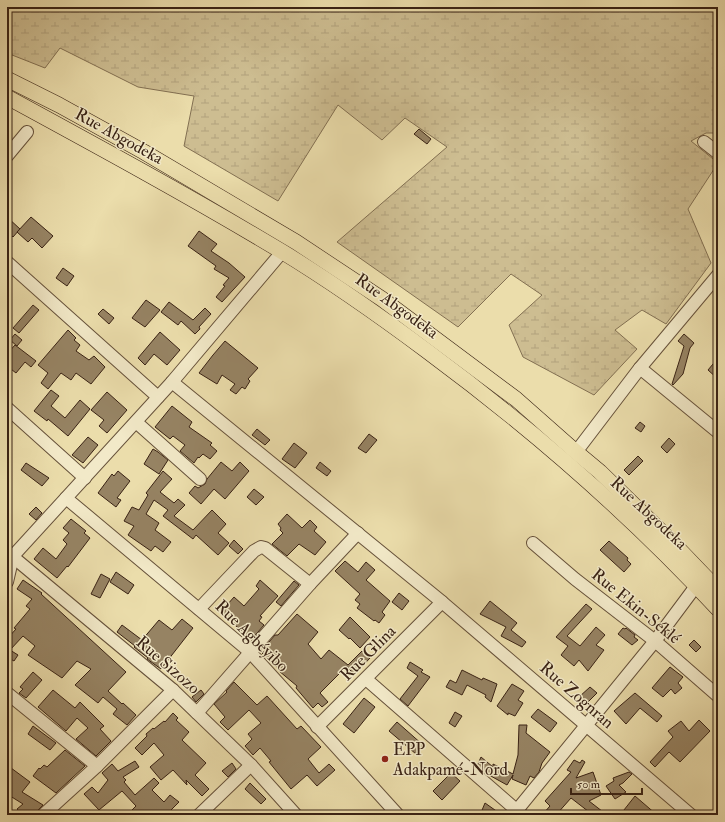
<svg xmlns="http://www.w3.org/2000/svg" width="725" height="822" viewBox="0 0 725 822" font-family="'IM FELL Double Pica',serif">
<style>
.wetland{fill:url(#wetland-marsh);stroke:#837052}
.building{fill:#968363;stroke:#392214}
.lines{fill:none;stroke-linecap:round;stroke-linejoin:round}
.minor-casing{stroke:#66513a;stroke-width:14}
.major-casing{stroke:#392214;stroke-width:16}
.minor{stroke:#f2e9c8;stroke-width:12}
.major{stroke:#ebddab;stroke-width:15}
.poi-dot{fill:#8f2418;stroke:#f2e9c8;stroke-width:1.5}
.labels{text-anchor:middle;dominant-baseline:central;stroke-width:3;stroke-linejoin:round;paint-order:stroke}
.street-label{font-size:17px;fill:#392214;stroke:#f2e9c8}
.poi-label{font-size:17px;fill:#392214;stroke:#f2e9c8;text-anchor:start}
</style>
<defs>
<pattern id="wetland-marsh" width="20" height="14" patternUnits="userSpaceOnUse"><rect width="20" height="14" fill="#cdbd91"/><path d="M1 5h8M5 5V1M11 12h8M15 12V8" fill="none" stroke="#b1a27c"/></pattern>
</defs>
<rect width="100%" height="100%" fill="#ebddab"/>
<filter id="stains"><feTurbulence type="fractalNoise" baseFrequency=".005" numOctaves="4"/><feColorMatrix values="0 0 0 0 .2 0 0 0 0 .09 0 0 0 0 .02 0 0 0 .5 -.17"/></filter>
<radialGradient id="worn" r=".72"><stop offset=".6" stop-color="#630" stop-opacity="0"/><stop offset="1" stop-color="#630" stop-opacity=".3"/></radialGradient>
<polygon class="wetland" points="7,7 718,7 718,133 706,133 691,141 718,163 688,209 711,263 666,324 642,310 615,330 637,349 594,395 523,357 509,325 542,295 511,274 458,327 337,242 447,147 405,118 382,140 338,105 278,201 184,146 194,96 138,87 60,48 45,68 7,53"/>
<g class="building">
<polygon points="419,129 431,139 427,144 414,134"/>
<polygon points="7,217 20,229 13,237 7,231"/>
<polygon points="31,217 53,236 42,248 32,238 28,242 17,232"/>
<polygon points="199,231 217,244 211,251 229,263 245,277 222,302 216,297 225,286 223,285 229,278 214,269 216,266 188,246"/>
<polygon points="63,268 74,276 67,286 56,278"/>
<polygon points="146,300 160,310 145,327 132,318"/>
<polygon points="169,302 193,320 205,308 211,314 199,327 200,329 195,334 181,321 178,325 161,312"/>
<polygon points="33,305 39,310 19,333 13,328"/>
<polygon points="103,309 114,318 109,324 98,314"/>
<polygon points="68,330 76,338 74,340 80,345 76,351 89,360 94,356 105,367 91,384 76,373 71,380 61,373 48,389 41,383 48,373 38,365"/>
<polygon points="160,332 180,350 167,365 154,354 145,365 138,358"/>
<polygon points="15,334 22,340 17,346 10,340"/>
<polygon points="684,334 694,343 690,348 683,374 673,385 672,384 684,346 678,341"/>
<polygon points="225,341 258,368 248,379 250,381 245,389 242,387 236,394 230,390 235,384 222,375 217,384 199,373 213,355"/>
<polygon points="15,345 36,361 31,367 25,362 16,373 7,366 7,354"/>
<polygon points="718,358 718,379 708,370"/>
<polygon points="51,390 59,396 51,406 65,418 80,400 90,409 68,436 48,419 47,421 34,411"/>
<polygon points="107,392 127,410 107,433 99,426 104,420 91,410"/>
<polygon points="172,406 192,422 189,427 212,443 210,445 217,451 210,459 203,454 199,458 198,457 194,463 180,451 185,445 173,436 170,439 155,427"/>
<polygon points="640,422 645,426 641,432 635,428"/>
<polygon points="257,429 270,440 265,445 252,435"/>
<polygon points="369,434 377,440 366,453 358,448"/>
<polygon points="88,437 98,445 83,463 72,455"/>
<polygon points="669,438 675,444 667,453 661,447"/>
<polygon points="294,443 307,453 295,468 282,459"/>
<polygon points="153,449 158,452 168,460 159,474 144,464"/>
<polygon points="638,456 643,461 629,475 624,470"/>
<polygon points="221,462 232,471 240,462 249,471 225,499 214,489 201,504 189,493 195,486 198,488 205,484 207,479"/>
<polygon points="320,462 331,471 327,476 316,468"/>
<polygon points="26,463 49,478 42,486 21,470"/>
<polygon points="118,471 130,481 117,498 121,500 116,507 98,493 112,474 114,476"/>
<polygon points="163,471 172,479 160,492 174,503 178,499 185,505 174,516 193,530 212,510 226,524 218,533 229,543 218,555 196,535 193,539 163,516 168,510 154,500 146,514 159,523 155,530 171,542 163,552 155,546 151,551 128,535 134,526 124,521 132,507 139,510 148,495 146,493"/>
<polygon points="254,489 264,497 256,505 247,497"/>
<polygon points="36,507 42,513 36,520 29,514"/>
<polygon points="287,514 302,528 310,520 317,527 314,531 326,542 315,555 299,544 287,556 272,544 283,533 280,530 281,528 278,524"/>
<polygon points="71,519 86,531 84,533 90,538 68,567 67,566 57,578 34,559 43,548 56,559 67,544 63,540 69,533 63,528"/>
<polygon points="234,540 243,549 238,554 229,546"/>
<polygon points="609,541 628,558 627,560 631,564 624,572 600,550"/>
<polygon points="345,561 358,572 366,562 375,570 366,580 390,601 382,612 385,615 379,623 375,620 374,621 357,608 360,604 355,600 360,594 335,571"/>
<polygon points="116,572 134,585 128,594 110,582"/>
<polygon points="101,574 110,579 100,598 91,594"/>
<polygon points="23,580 42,593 41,594 126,672 108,691 122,704 123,703 136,715 127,725 113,714 117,709 103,697 98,703 75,685 91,669 77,661 62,678 28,655 35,646 23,636 10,650 18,655 14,661 7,657 7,639 16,629 14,628 30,609 26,606 32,599 17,589"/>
<polygon points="260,580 278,596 260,616 262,617 259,621 264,625 252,639 220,613 234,597 244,606 259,589 256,586"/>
<polygon points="294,581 299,585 281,606 276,602"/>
<polygon points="399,593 409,601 402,610 392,602"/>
<polygon points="490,601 517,623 511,630 526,642 522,647 501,636 506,627 480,614"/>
<polygon points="586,604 592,609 567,636 580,646 596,627 605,635 596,645 604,650 588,671 579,660 574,666 561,655 568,646 556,637"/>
<polygon points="297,614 318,632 308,644 321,659 329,650 348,665 362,651 370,658 354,675 347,666 320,693 328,702 322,707 318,703 313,708 296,688 297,686 279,671 280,670 262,653 265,650 263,649 275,635 278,635"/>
<polygon points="350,617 370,637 360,648 350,638 349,639 339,630"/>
<polygon points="182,619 193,628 161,669 147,659 148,658 134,647 135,646 117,632 122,625 142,640 159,620 172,630"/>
<polygon points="623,628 625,629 626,628 635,635 634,637 638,640 632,645 618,634"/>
<polygon points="694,640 701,647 696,652 689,645"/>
<polygon points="410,662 423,670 421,672 430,677 408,706 400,699 418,676 407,668"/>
<polygon points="670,667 683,677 678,683 682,688 675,694 671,689 663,697 652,688"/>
<polygon points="462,670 482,680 483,678 497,684 491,702 485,697 486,695 467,685 462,695 446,687 450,680 456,683"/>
<polygon points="33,672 42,680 26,698 19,693 23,689 20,687"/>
<polygon points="234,682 257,705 267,696 297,729 301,726 321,747 308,759 319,773 329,764 335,770 317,786 307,775 291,789 269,762 271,761 260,748 253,755 245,746 252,739 248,734 261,723 249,710 228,730 220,722 225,717 214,704 227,692 226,691"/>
<polygon points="512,684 524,691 518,700 523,703 515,716 508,713 508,715 497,706"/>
<polygon points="590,687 597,693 586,704 579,697"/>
<polygon points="53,690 75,708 80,702 104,726 100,729 111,741 96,756 76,739 88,728 77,718 66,731 38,707"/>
<polygon points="201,690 204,694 196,702 192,697"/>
<polygon points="635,693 662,716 657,722 640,708 626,724 614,711"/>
<polygon points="364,698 375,707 354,733 343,724"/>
<polygon points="538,709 557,723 550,732 531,717"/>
<polygon points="455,712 462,716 455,727 449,723"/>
<polygon points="173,713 178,718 176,720 189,732 182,740 206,763 195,775 209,789 202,796 186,780 187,785 173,770 161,780 150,767 164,755 154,743 142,755 135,748 147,736 146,734 153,728 154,729 164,721 165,722"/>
<polygon points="699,720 710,731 680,762 669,752 655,767 650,762 673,737 668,731 681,721 689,731"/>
<polygon points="397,722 423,745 416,754 389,731"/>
<polygon points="519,725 527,725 526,733 550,752 542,763 539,772 534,778 530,776 526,785 512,779 513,775 507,785 489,775 477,766 481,757 493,767 493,764 513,774 518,755"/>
<polygon points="33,726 56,743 50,750 28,734"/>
<polygon points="65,750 85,766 56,793 33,776 39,768 40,769 44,765 47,767"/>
<polygon points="574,760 580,763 582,760 585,762 576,778 593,772 601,795 589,801 607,815 593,815 571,798 556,815 542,815 550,806 545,801 571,772 567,770"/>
<polygon points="135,761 139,767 123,777 126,780 124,782 135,795 154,778 159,783 152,790 164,802 170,795 179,802 166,815 127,815 136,806 122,791 99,810 84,794 92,787 98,793 108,780 102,773 112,764 118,771"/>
<polygon points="232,763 236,769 228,777 222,771"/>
<polygon points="7,765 30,782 22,792 43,805 38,810 36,815 30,812 27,815 23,815 17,809 23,804 7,794"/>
<polygon points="629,772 632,774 623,783 619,785 626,792 615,799 606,786 614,781 613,778"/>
<polygon points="451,773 460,781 442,800 433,791"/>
<polygon points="250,783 266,799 261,804 245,789"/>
<polygon points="635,796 657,815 620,815"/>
<polygon points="485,803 502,815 480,815"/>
</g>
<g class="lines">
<g class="minor-casing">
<g id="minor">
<polyline points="704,142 718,153"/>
<polyline points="7,156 27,132"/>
<polyline points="7,262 158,397"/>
<polyline points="640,368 718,432"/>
<polyline points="172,382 442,602 691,815"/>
<polyline points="7,408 85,478"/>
<polyline points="136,422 200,479"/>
<polyline points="576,452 640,368 718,275"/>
<polyline points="66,498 250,652 398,815"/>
<polyline points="533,543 575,579 655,641 718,696"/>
<polyline points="7,552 173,690 251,765 296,815"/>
<polyline points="7,582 13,556 172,382 282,252"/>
<polyline points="199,609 254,551 261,547 265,548 310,584"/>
<polyline points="366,679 522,815"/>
<polyline points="7,693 97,766"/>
<polyline points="197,713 310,584 358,533"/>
<polyline points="317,727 442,602"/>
<polyline points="43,815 97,766 173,690"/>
<polyline points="199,815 251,765"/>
<polyline points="513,815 655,641 696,586"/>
</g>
</g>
<g class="major-casing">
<g id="major">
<polyline points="7,79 59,105 144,152 296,242 382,299 516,399 576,452 600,472 672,542 718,590"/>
<path d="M7 97C99 147 191 197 281 251 332 282 380 316 427 351 531 428 630 514 718 609"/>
</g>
</g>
<use href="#minor" class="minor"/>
<use href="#major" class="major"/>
</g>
<circle class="poi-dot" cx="385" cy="759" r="4"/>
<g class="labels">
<g class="street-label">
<text transform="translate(119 136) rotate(29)">Rue Abgodeka</text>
<text transform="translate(397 306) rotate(36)">Rue Abgodeka</text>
<text transform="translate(649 513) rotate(43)">Rue Abgodeka</text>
<text transform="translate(636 606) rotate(39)">Rue Ekin-Séklé</text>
<text transform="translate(252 636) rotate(44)">Rue Agbéyibo</text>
<text transform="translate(368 653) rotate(-45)">Rue Glina</text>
<text transform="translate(168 665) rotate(41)">Rue Sizozo</text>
<text transform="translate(577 695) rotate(41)">Rue Zognran</text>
</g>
<g class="poi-label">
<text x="393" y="749">EPP<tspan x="393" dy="20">Adakpamé-Nord</tspan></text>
</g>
</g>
<rect width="725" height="822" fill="none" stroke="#ebddab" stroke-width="24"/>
<rect x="8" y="8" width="709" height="806" fill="none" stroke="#392214" stroke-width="2"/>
<rect x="12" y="12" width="701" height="798" fill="none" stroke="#392214"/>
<path d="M571 788v6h71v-6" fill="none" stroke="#392214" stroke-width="2"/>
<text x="577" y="788" font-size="12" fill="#392214" stroke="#f2e9c8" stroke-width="3" paint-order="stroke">50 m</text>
<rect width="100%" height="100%" filter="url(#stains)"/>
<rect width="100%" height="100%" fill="url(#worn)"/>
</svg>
